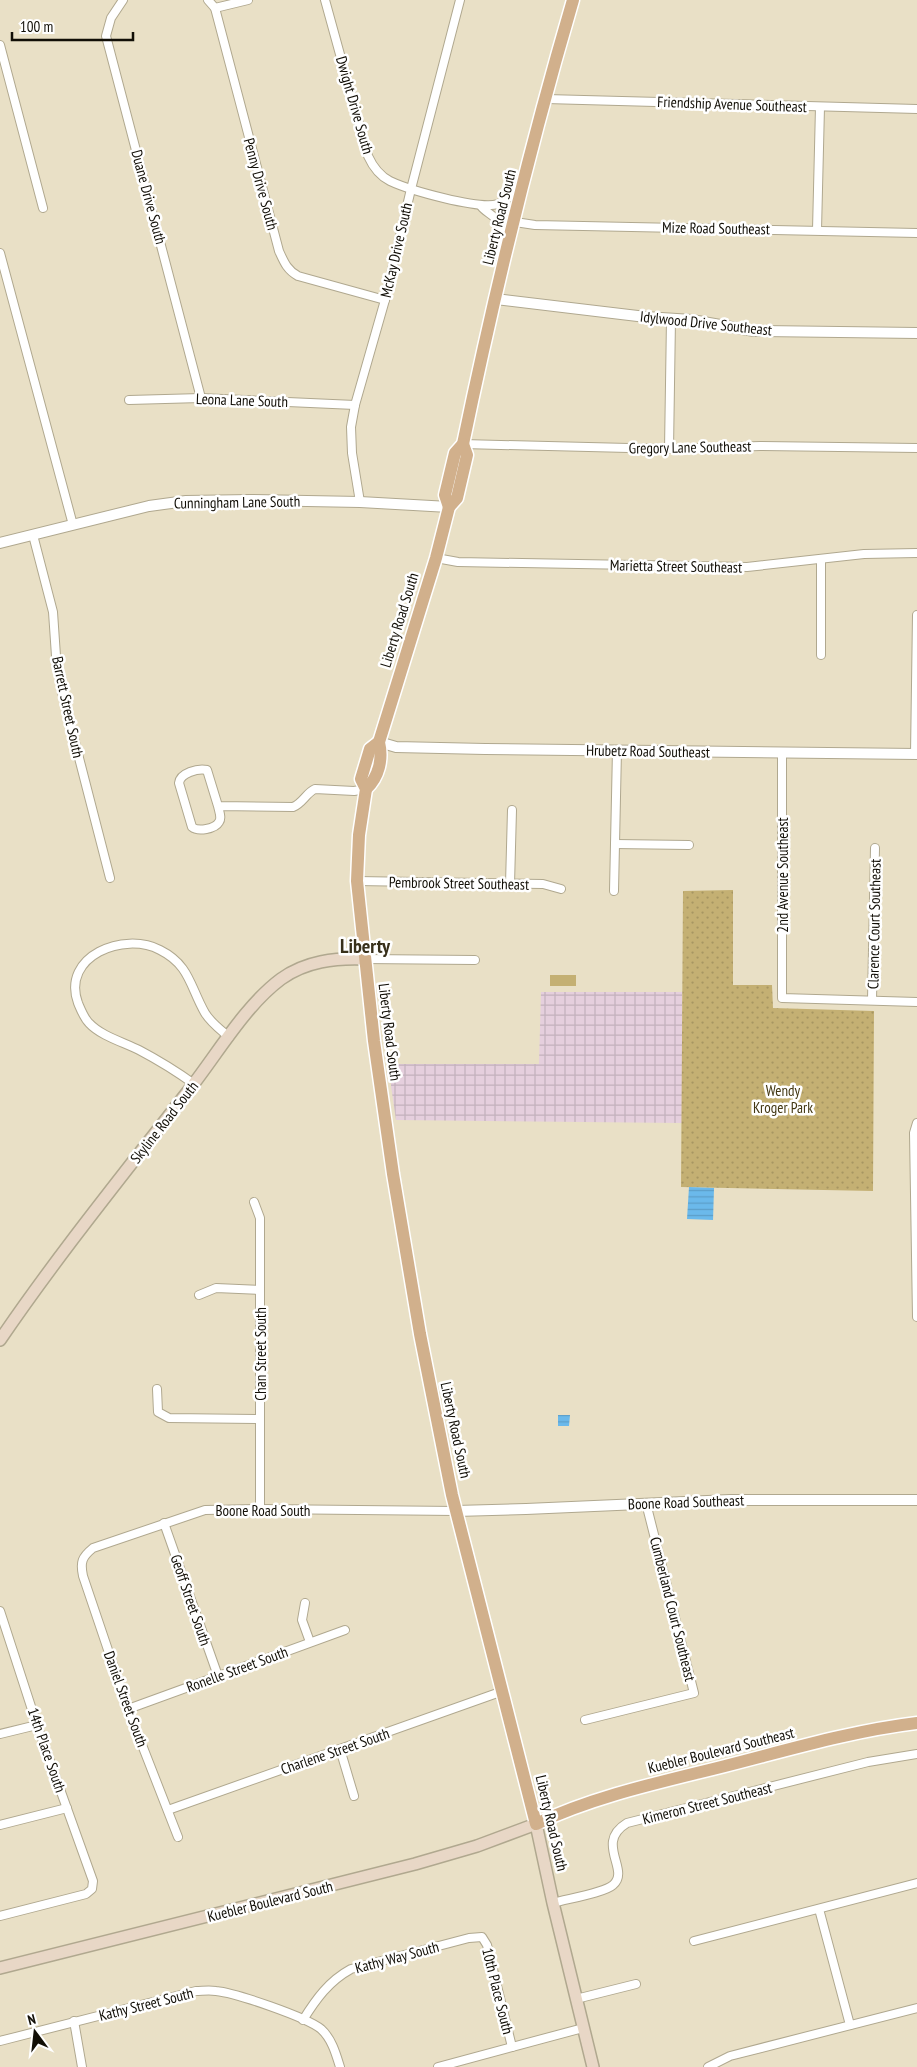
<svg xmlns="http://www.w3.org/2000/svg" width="917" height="2067" viewBox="0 0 917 2067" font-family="'PT Sans Narrow',sans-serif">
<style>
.industrial{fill:url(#industrial-grid)}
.grass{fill:#c4b073}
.park{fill:url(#park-dots)}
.water{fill:url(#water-rules)}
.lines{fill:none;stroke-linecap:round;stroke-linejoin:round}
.minor-casing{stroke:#b0a88f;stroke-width:10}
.tertiary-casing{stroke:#b0a88f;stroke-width:12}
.secondary-casing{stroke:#b0a88f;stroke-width:14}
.primary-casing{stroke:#fff;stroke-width:15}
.minor{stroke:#fff;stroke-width:8}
.tertiary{stroke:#fff;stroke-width:10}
.secondary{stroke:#e8d7c6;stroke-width:11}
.primary{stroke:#d1b08c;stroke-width:12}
.labels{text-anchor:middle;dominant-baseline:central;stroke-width:5;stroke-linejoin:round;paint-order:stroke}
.street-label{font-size:15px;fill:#110e06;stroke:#fff}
.park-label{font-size:15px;fill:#423713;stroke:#fff}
.district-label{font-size:20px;font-weight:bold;fill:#38301b;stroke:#fff}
</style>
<defs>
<pattern id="industrial-grid" width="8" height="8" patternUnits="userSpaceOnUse" patternTransform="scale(1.25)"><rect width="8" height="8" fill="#e5cfdd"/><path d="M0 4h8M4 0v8" fill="none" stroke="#c3b1bc"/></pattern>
<pattern id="park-dots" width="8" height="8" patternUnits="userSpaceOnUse" patternTransform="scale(1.25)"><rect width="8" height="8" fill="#c4b073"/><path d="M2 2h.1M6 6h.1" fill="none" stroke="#a79662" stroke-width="1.8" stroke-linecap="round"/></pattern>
<pattern id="water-rules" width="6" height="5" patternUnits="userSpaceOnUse" patternTransform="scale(1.25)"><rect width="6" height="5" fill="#6bb9eb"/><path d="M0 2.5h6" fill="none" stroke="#5c9ec8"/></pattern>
</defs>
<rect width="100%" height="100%" fill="#e9e0c6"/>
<polygon class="industrial" points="541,992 682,992 682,1123 396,1120 391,1086 391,1064 539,1064"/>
<rect class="grass" x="550" y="975" width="26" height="11"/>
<polygon class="park" points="733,890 733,985 772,985 773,1008 874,1011 873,1191 681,1187 683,891"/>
<g class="water">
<polygon points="689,1187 714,1188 713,1220 687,1219"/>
<polygon points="558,1415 570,1415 569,1426 558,1426"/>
</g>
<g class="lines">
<g class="minor-casing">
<g id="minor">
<polyline points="123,0 111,18 106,36 201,398"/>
<path d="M208 0 215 8 279 251C284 262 287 270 298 276L385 300"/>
<path d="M325 0 368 156C373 167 380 176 390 181 409 190 479 210 498 204 508 200 514 193 520 184"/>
<polyline points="215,8 248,0"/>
<polyline points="0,45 43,208"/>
<polyline points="546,99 917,109"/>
<path d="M481 206C486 213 495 215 499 223 503 230 498 250 502 263"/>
<polyline points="515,222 535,225 917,233"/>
<polyline points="817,230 820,107"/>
<polyline points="0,253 73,525"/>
<polyline points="129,400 201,398 355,405"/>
<polyline points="463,444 669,449 760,446 917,448"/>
<polyline points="669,449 671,319"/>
<polyline points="360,502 352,453 351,427 355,405 385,300 411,189 460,0"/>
<polyline points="33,535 53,612 56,656 62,692 110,878"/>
<polyline points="436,558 458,562 747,567 864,554 917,553"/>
<polyline points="821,655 821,559"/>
<polyline points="782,752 782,998 917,1002"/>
<polyline points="915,754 917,615"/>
<path d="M218 806C219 811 222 818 219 822 215 829 198 832 192 827L179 783C180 773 198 768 207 770L218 806 293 807C303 803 306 793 315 789L354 791 366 789"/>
<polyline points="615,844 689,845"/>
<polyline points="357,881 543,884 561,889"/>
<polyline points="510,884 512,810"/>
<polyline points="614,891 617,750"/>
<polyline points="364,959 475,960"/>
<polyline points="872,1000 875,848"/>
<path d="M194 1084C176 1071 158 1060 139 1050 123 1042 101 1036 89 1023 84 1018 81 1010 78 1003 61 956 124 931 160 950 190 965 190 987 205 1013 211 1023 221 1030 229 1037"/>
<polyline points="917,1123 914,1133 917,1317"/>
<polyline points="254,1202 260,1218 260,1509"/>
<polyline points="199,1295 216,1288 260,1290"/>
<polyline points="157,1389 158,1412 169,1418 260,1419"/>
<polyline points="164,1523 218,1676"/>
<polyline points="305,1603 302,1620 310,1642"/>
<polyline points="0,1611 37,1725 93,1881 92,1889 86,1894 0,1916"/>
<polyline points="128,1709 345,1630"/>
<polyline points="585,1720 694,1693 646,1503"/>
<polyline points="0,1734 37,1725"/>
<polyline points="340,1749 354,1796"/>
<polyline points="168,1810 503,1691"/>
<polyline points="0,1825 67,1808"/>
<path d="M178 1837 128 1709 83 1576C80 1562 82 1557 93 1548L205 1510 260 1509 456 1511"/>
<path d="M553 1903C566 1899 604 1893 613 1885 631 1870 594 1843 627 1823L868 1762 917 1754"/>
<polyline points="819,1909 850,2025"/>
<polyline points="694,1941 917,1883"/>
<polyline points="576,1999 636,1984"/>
<path d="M303 2020C316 1999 329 1981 351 1969L469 1938 482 1937 487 1945 512 2047"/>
<polyline points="74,2021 82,2067"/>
<path d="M0 2041 196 1991C202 1991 209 1990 216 1991 236 1993 306 2017 321 2029 332 2039 336 2054 340 2067"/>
<polyline points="438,2067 583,2028"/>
<polyline points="708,2067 730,2056 917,2008"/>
</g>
</g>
<g class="tertiary-casing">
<g id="tertiary">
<polyline points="496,299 646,317 692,320 754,331 917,333"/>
<polyline points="0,543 149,506 186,501 251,500 360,502 449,507"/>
<polyline points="379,742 396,747 485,749 917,754"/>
<polyline points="456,1511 526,1509 730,1500 917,1500"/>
</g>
</g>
<g class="secondary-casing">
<g id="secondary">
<path d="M0 1340C60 1252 127 1170 192 1086 219 1051 246 1005 281 979 306 961 335 958 364 959"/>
<polyline points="0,1968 415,1864 477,1846 536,1824 553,1903 593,2067"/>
</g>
</g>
<g class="primary-casing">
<g id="primary">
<path d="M449 507 445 495 455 453 463 444C494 295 530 146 573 0"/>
<path d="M379 742 370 749 361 779 366 789 359 835 357 881 374 1041 393 1174 420 1334 452 1495 536 1824C595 1796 661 1782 725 1766 788 1750 851 1731 917 1723"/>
<path d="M366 789C379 777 383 759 379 742L436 558 449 507 457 498 467 455 463 444"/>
</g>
</g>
<use href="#minor" class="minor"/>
<use href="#tertiary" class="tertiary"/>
<use href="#secondary" class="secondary"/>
<use href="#primary" class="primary"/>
</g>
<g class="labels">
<g class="street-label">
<text transform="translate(732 104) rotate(2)">Friendship Avenue Southeast</text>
<text transform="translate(355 105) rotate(74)">Dwight Drive South</text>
<text transform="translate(261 184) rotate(75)">Penny Drive South</text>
<text transform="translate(149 197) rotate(75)">Duane Drive South</text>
<text transform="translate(499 217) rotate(-76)">Liberty Road South</text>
<text transform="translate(716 228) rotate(1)">Mize Road Southeast</text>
<text transform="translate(396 250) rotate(-77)">McKay Drive South</text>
<text transform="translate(706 323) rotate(6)">Idylwood Drive Southeast</text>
<text transform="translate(242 400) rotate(2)">Leona Lane South</text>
<text transform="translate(690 447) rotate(-1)">Gregory Lane Southeast</text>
<text transform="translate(237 502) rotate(-1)">Cunningham Lane South</text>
<text transform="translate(676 566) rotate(1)">Marietta Street Southeast</text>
<text transform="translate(399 620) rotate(-73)">Liberty Road South</text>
<text transform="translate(68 707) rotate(78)">Barrett Street South</text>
<text transform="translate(648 751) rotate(1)">Hrubetz Road Southeast</text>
<text transform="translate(782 875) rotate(-90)">2nd Avenue Southeast</text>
<text transform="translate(459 883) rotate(1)">Pembrook Street Southeast</text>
<text transform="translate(874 924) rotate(-89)">Clarence Court Southeast</text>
<text transform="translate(390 1032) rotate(83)">Liberty Road South</text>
<text transform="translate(164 1122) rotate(-52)">Skyline Road South</text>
<text transform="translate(260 1354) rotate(-90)">Chan Street South</text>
<text transform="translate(456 1430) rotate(78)">Liberty Road South</text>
<text transform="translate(686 1502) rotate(-2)">Boone Road Southeast</text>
<text x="263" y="1510">Boone Road South</text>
<text transform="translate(191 1600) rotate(71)">Geoff Street South</text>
<text transform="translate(673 1609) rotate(76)">Cumberland Court Southeast</text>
<text transform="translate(237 1669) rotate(-20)">Ronelle Street South</text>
<text transform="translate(126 1699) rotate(70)">Daniel Street South</text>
<text transform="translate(47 1750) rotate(71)">14th Place South</text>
<text transform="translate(721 1750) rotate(-14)">Kuebler Boulevard Southeast</text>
<text transform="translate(335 1751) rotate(-19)">Charlene Street South</text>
<text transform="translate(707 1803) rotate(-14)">Kimeron Street Southeast</text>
<text transform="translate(552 1823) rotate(77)">Liberty Road South</text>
<text transform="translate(270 1901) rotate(-14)">Kuebler Boulevard South</text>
<text transform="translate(397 1957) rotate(-15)">Kathy Way South</text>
<text transform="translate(498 1991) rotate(76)">10th Place South</text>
<text transform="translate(146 2004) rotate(-14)">Kathy Street South</text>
</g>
<g class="park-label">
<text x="783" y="1090">Wendy<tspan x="783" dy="17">Kroger Park</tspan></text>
</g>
<g class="district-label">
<text x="365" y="946">Liberty</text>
</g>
</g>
<g transform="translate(35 2032) rotate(345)" stroke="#ffffff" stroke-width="4" paint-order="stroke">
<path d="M0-4L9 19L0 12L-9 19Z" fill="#110e06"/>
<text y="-8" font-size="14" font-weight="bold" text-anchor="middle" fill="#110e06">N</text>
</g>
<path d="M12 32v8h121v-8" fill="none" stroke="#110e06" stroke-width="2.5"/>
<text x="20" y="32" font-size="15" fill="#110e06" stroke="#ffffff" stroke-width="4" paint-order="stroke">100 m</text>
</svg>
